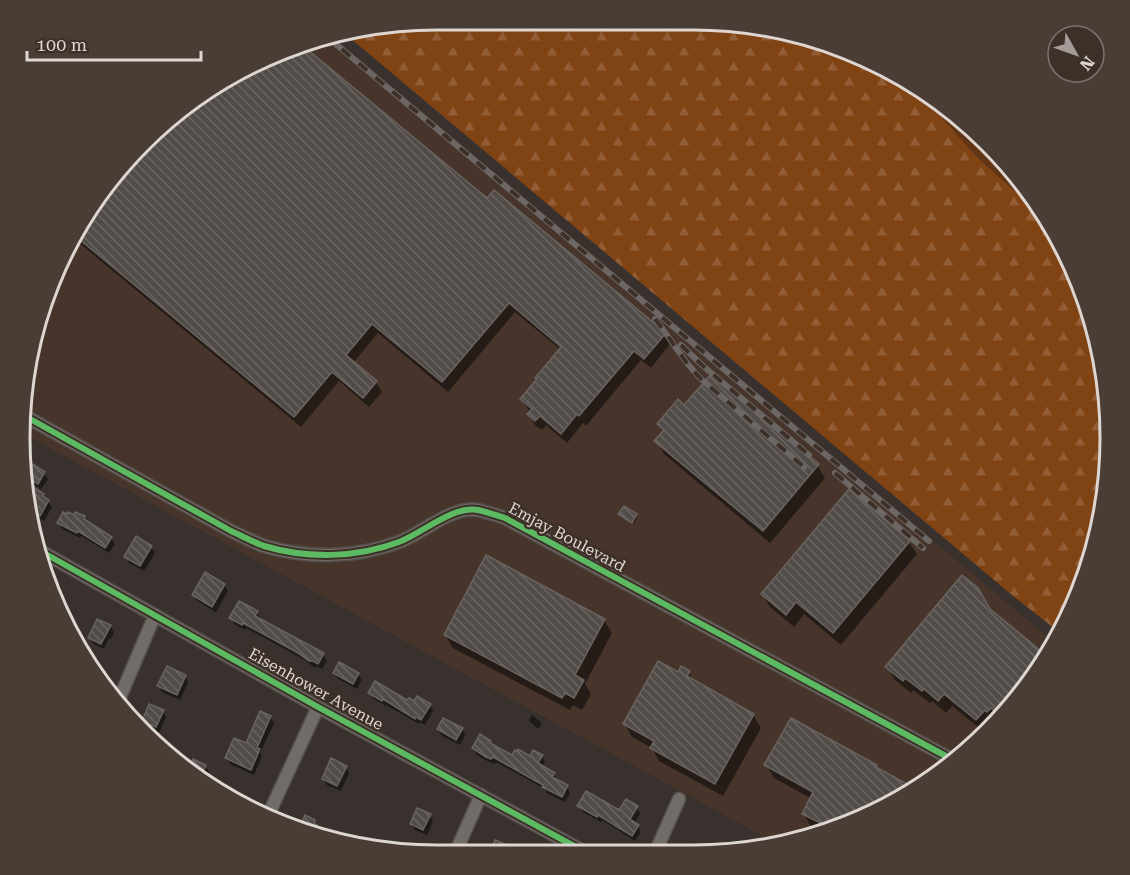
<svg xmlns="http://www.w3.org/2000/svg" width="1130" height="875" viewBox="0 0 1130 875" font-family="'Roboto Serif',serif">
<style>
.built{fill:#47352b}
.grass{fill:#623515}
.forest{fill:url(#forest-firs)}
.shadow{fill:#0007}
.building{fill:url(#building-back-hatch);stroke:#6a6460;stroke-width:1.5}
.lines{fill:none;stroke-linecap:round;stroke-linejoin:round}
.street-casing{stroke:#544f4b;stroke-width:15}
.street{stroke:#716c68;stroke-width:12}
.rail-casing{stroke:#6c6764;stroke-width:6}
.rail{stroke:#3d3028;stroke-width:4;stroke-dasharray:11;stroke-linecap:butt}
.cycleway-casing{stroke:#3d3028;stroke-width:10}
.cycleway{stroke:#5cba63;stroke-width:6}
.labels{text-anchor:middle;dominant-baseline:central;stroke-width:5;stroke-linejoin:round;paint-order:stroke}
.street-label{font-size:16px;fill:#ded6d1;stroke:#3d3028}
.rim{fill:none;stroke:#ded6d1;stroke-width:3}
</style>
<defs>
<pattern id="forest-firs" width="22" height="20" patternUnits="userSpaceOnUse" patternTransform="scale(1.5)"><rect width="22" height="20" fill="#804314"/><path d="M5 1l3.5 6h-7zM16 11l3.5 6h-7z" fill="#925d35"/></pattern>
<pattern id="building-back-hatch" width="6" height="6" patternUnits="userSpaceOnUse" patternTransform="scale(1.5)"><rect width="6" height="6" fill="#524c49"/><path d="M-1 5l2 2M0 0l6 6M5-1l2 2" fill="none" stroke="#6a6562"/></pattern>
</defs>
<rect width="100%" height="100%" fill="#38312d"/>
<polygon class="built" points="330,34 1055,643 1024,692 968,752 902,799 827,833 776,843 20,432 34,330 75,229 142,142 228,76"/>
<polygon class="grass" points="917,90 947,106 1007,162 1053,226 976,156"/>
<polygon class="forest" points="438,20 719,20 827,42 917,90 976,156 1053,226 1088,303 1107,383 1110,464 1096,545 1068,622 1060,633 1013,596 343,32"/>
<g class="shadow">
<polygon points="301,46 487,200 664,334 670,344 651,368 641,360 586,426 583,423 567,443 546,425 542,430 535,425 529,415 531,412 528,409 522,399 561,350 515,312 448,392 378,333 353,363 376,382 382,392 369,407 339,381 301,427 72,237 75,229 142,142 228,76"/>
<polygon points="685,407 817,465 825,478 770,543 664,454 656,441 664,432 659,424"/>
<polygon points="44,473 48,479 41,489 31,482 27,476"/>
<polygon points="43,495 52,507 44,521 29,513 28,499"/>
<polygon points="620,515 636,516 637,518 634,524 621,517"/>
<polygon points="74,517 84,518 87,523 111,538 115,544 109,553 81,536 80,538 62,529 59,523"/>
<polygon points="909,542 917,554 841,645 804,614 794,627 770,607 763,594"/>
<polygon points="151,547 155,553 144,571 129,563 125,557"/>
<polygon points="224,585 228,591 216,612 197,601 194,595"/>
<polygon points="989,609 1046,657 1024,692 995,723 993,721 984,732 952,706 946,713 932,701 930,703 913,690 911,693 895,680 887,667"/>
<polygon points="257,612 260,618 259,620 323,655 327,661 322,669 318,667 314,667 303,659 246,628 245,630 234,624 231,618"/>
<polygon points="604,620 612,633 585,684 591,694 582,710 573,705 570,710 453,648 445,635"/>
<polygon points="98,621 110,626 114,632 111,639 109,638 104,649 94,644 90,638"/>
<polygon points="335,673 358,674 362,680 357,689 338,679"/>
<polygon points="689,673 694,682 753,715 761,728 723,796 659,761 652,748 632,737 625,724 678,674"/>
<polygon points="185,676 188,682 180,700 162,692 159,686"/>
<polygon points="370,693 408,702 430,705 433,711 425,725 420,722 419,724 386,705 386,706 374,699"/>
<polygon points="163,711 166,717 159,733 148,727 144,720"/>
<polygon points="532,715 542,723 538,729 529,721"/>
<polygon points="270,717 274,723 260,753 262,756 254,775 230,764 227,758 246,745"/>
<polygon points="438,729 462,729 465,735 460,745 442,736"/>
<polygon points="490,742 492,745 513,757 542,756 545,762 542,767 554,774 557,780 567,787 570,793 565,802 547,793 545,789 496,762 495,764 491,763 477,755 473,748"/>
<polygon points="766,765 876,766 878,770 915,790 902,799 824,834 811,827 804,814 812,799 774,778"/>
<polygon points="205,766 209,772 204,784 189,771"/>
<polygon points="346,767 349,773 341,791 327,785 323,779"/>
<polygon points="226,788 237,794 241,800 239,803 220,793 221,792 223,793"/>
<polygon points="579,806 619,812 637,807 640,814 634,824 638,826 641,832 635,841 602,820 601,822 583,812"/>
<polygon points="430,815 433,821 427,835 415,830 411,824"/>
<polygon points="314,821 320,832 318,836 300,830"/>
<polygon points="694,844 701,847 704,853 703,854 688,854"/>
</g>
<g class="building">
<polygon points="302,45 487,198 494,190 666,333 644,359 634,351 579,416 577,414 561,434 540,416 535,421 527,414 532,409 520,399 537,379 535,378 561,347 509,303 442,382 372,324 346,355 377,381 363,398 332,372 294,417 73,234 75,229 142,142 228,76"/>
<polygon points="711,374 819,464 763,531 654,441 664,430 657,424 678,399 684,405"/>
<polygon points="33,464 45,472 38,484 25,476"/>
<polygon points="33,487 44,494 43,496 49,500 40,516 29,509 27,496"/>
<polygon points="849,489 910,541 833,633 796,602 786,615 761,594"/>
<polygon points="624,506 637,514 632,523 618,514"/>
<polygon points="63,512 67,514 68,512 74,515 75,512 85,516 84,519 112,537 105,548 78,531 77,533 57,523"/>
<polygon points="136,536 152,546 140,566 124,557"/>
<polygon points="486,555 605,619 575,675 584,680 574,698 565,693 562,698 444,635"/>
<polygon points="205,572 225,584 212,607 192,595"/>
<polygon points="962,575 978,588 990,609 1047,656 1024,692 1001,717 991,708 987,712 985,710 976,720 944,694 938,701 924,689 922,691 905,678 903,681 885,667"/>
<polygon points="239,601 258,611 255,616 324,653 318,664 313,661 309,661 298,653 243,623 242,625 229,618"/>
<polygon points="97,619 111,625 101,644 88,638"/>
<polygon points="658,661 678,672 681,666 690,671 687,676 754,714 715,784 650,748 654,741 623,724"/>
<polygon points="339,662 359,673 353,684 333,673"/>
<polygon points="167,666 186,675 177,695 157,686"/>
<polygon points="375,681 407,700 409,698 414,701 417,696 431,704 421,720 416,717 415,719 383,699 382,701 368,693"/>
<polygon points="149,704 164,710 156,727 142,721"/>
<polygon points="260,711 271,716 257,748 260,749 251,770 225,758 234,738 246,743"/>
<polygon points="443,718 463,728 456,740 437,729"/>
<polygon points="791,718 877,765 876,767 916,789 902,799 834,830 802,814 813,792 764,765"/>
<polygon points="480,734 491,741 490,743 512,755 515,750 517,751 518,749 530,756 533,750 543,755 538,763 555,773 552,777 568,785 562,797 542,787 543,785 493,757 491,759 486,757 472,748"/>
<polygon points="331,758 347,766 337,786 322,779"/>
<polygon points="193,759 206,765 199,780 188,770"/>
<polygon points="586,791 619,810 626,799 638,806 630,819 639,825 632,836 598,815 597,817 577,806"/>
<polygon points="417,808 431,814 423,830 410,824"/>
<polygon points="305,815 315,820 314,823 317,825 313,834 298,830"/>
<polygon points="495,840 519,850 519,851 491,850"/>
</g>
<g class="lines">
<g class="street-casing">
<g id="street">
<path d="M23 415 231 531C242 536 253 542 264 546 308 559 356 558 399 542 423 533 451 506 478 510 487 512 496 515 505 518L955 761"/>
<polyline points="35,548 318,707 585,852"/>
<polyline points="117,704 155,615"/>
<polyline points="267,818 318,707"/>
<polyline points="457,849 481,795"/>
<polyline points="655,853 679,799"/>
</g>
</g>
<use href="#street" class="street"/>
<g class="rail-casing">
<g id="rail">
<polyline points="325,35 929,541"/>
<path d="M655 319C671 339 683 361 701 379L804 467"/>
<polyline points="681,345 703,366 809,455"/>
<polyline points="835,473 923,548"/>
</g>
</g>
<use href="#rail" class="rail"/>
<g class="cycleway-casing">
<g id="cycleway">
<path d="M23 415 231 531C242 536 253 542 264 546 308 559 356 558 399 542 423 533 451 506 478 510 487 512 496 515 505 518L955 761"/>
<polyline points="35,548 318,707 585,852"/>
</g>
</g>
<use href="#cycleway" class="cycleway"/>
</g>
<g class="labels">
<g class="street-label">
<text transform="translate(567 537) rotate(28)">Emjay Boulevard</text>
<text transform="translate(316 689) rotate(29)">Eisenhower Avenue</text>
</g>
</g>
<path d="M0 0H1130V875H0ZM437 30H693A407 407 0 0 1 1100 437V438A407 407 0 0 1 693 845H437A407 407 0 0 1 30 438V437A407 407 0 0 1 437 30Z" fill="#4a3d36" fill-rule="evenodd"/>
<path class="rim" d="M437 30H693A407 407 0 0 1 1100 437V438A407 407 0 0 1 693 845H437A407 407 0 0 1 30 438V437A407 407 0 0 1 437 30Z"/>
<g transform="translate(1076 54) rotate(130)"><circle r="28" fill="#3d3028" stroke="#7d726c" stroke-width="1.5"/>
<path d="M0-4.5L10 22L0 15L-10 22Z" fill="#a49c98"/>
<text y="-9" font-size="16" font-weight="bold" text-anchor="middle" fill="#ded6d1">N</text>
</g>
<path d="M27 51v9h174v-9" fill="none" stroke="#ded6d1" stroke-width="3"/>
<text x="36" y="51" font-size="18" fill="#ded6d1" stroke="#3d3028" stroke-width="4.5" paint-order="stroke">100 m</text>
</svg>
